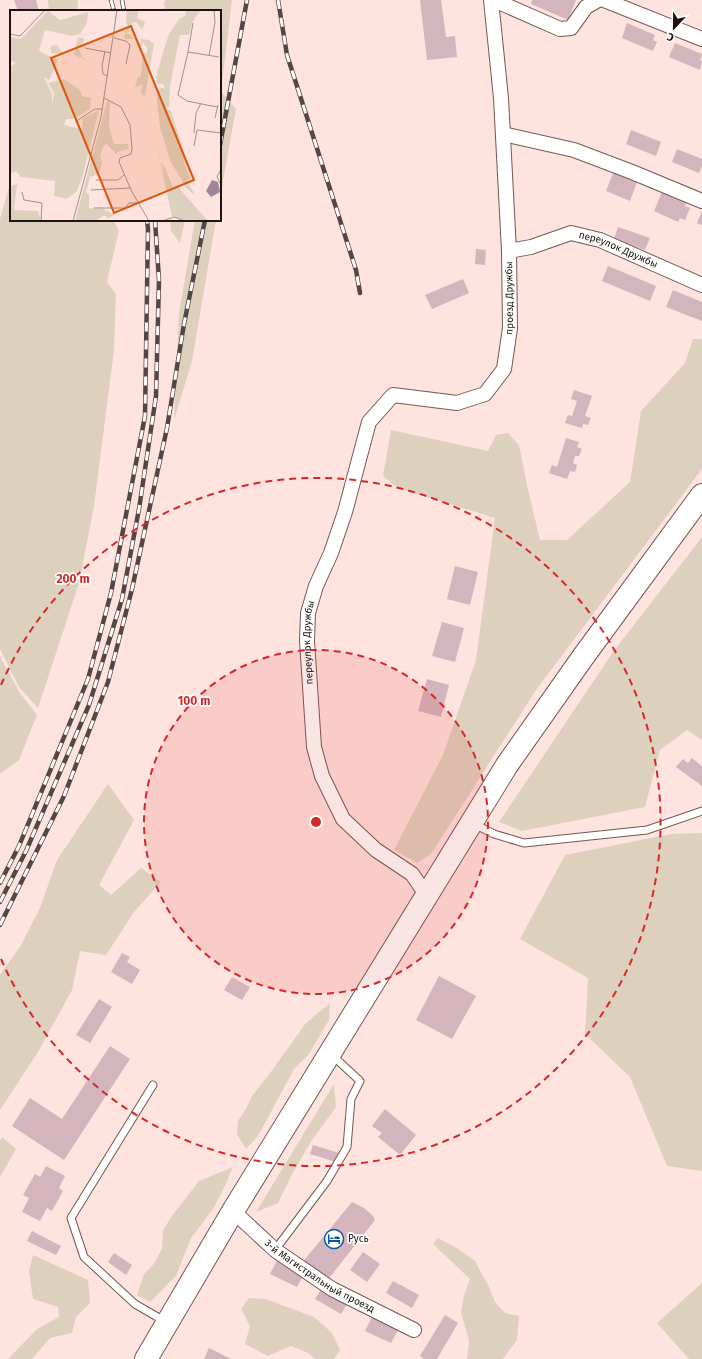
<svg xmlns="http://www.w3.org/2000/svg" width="702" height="1359" viewBox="0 0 702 1359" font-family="'Fira Sans',sans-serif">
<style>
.green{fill:#ddd1be}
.building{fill:#d4b5bd}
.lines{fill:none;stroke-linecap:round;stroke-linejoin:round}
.service-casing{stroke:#745854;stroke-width:9}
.minor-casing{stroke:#745854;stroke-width:16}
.primary-casing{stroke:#745854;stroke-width:24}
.service{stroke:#fff;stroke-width:7}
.minor{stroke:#fff;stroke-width:14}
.primary{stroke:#fff;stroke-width:22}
.rail-casing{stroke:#554643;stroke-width:4.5}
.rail{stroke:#fff;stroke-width:3;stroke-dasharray:9;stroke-linecap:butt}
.ring{fill:none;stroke:#d62828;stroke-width:2;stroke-dasharray:7 5}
.labels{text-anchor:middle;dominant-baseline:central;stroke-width:3.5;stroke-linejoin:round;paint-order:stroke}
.street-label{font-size:10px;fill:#1e1311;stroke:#fff}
.poi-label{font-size:10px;fill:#1e1311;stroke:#fff;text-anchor:start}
.inset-road{fill:none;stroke:#a4908d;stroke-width:1}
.view{fill:#de560c;fill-opacity:0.15;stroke:#de560c;stroke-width:2}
.inset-edge{fill:none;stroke:#1e1311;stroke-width:2}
.centre{fill:#d62828;stroke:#fff;stroke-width:2}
.ring-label{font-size:12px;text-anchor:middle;font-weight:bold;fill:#d62828;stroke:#fff;stroke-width:3.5;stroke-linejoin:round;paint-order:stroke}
</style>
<rect width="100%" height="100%" fill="#fee3df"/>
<g class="green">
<polygon points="48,0 78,0 77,11 49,11"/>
<polygon points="166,0 232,0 222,83 220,84 220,11 165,11 164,2"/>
<polygon points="220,91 236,109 220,198"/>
<polygon points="11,180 11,220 113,220 119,230 107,282 116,294 114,350 94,506 79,583 38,708 19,687 0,649 0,219"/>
<polygon points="170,220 185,220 180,243 171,231"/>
<polygon points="195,220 216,220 192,361 174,420 179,313"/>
<polygon points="693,339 702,339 702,469 536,690 431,854 417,863 394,850 443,755 476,660 495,518 398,488 383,476 391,430 488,451 496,435 508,433 519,445 527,485 540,540 567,540 630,482 641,411 685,363"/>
<polygon points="702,537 702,740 687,730 660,750 645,807 522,831 499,822 613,652"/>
<polygon points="0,657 20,693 37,715 19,760 0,774"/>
<polygon points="108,784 134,820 99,885 111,895 141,868 161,882 134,912 106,955 80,951 72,990 38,1052 0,1110 0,975 21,945 40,908 57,860"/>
<polygon points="702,833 702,1171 667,1166 630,1077 585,1034 588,978 520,939 565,855 671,834"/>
<polygon points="330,1003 329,1020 309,1054 294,1069 258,1136 246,1149 237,1134 238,1121 246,1109 252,1096 270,1073 306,1023"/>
<polygon points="334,1084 336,1107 312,1140 292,1174 278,1203 256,1212"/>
<polygon points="2,1137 16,1149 0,1177 0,1141"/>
<polygon points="233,1167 224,1188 213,1209 191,1238 176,1276 150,1302 137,1295 144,1274 153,1265 162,1249 163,1230 172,1216 199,1181"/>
<polygon points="438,1238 457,1248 475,1261 489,1287 495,1302 505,1313 519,1316 517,1340 503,1359 467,1359 469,1341 461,1312 464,1295 470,1279 433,1244"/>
<polygon points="33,1255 88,1280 90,1303 76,1317 72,1333 50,1338 32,1359 8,1359 37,1329 59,1317 58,1307 33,1299 29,1271"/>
<polygon points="702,1283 702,1359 689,1359 657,1323"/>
<polygon points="249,1298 266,1299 314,1317 332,1333 340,1350 334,1359 315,1359 308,1353 291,1346 268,1356 245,1344 250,1326 241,1309"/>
</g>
<g class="building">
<polygon points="14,0 36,0 39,11 18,11"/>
<polygon points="420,0 441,0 446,37 455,36 457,57 427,60"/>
<polygon points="532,0 576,0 568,20 531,4"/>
<polygon points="627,23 655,35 653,40 657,42 653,51 622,38"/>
<polygon points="675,43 702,54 700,60 702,61 700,70 669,57"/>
<polygon points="631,130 661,142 656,156 626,144"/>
<polygon points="677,149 702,159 702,166 699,173 672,162"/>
<polygon points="613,173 637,182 630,201 606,191"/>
<polygon points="662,192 686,202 685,206 690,208 685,220 680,218 678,222 654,211"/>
<polygon points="702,211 702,225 697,223"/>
<polygon points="618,227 650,238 645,250 614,239"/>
<polygon points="476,249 486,250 485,265 475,264"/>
<polygon points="608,266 656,286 650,301 602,281"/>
<polygon points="463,279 469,293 432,309 425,295"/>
<polygon points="673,290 702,302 702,321 666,307"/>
<polygon points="574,390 592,396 585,416 591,418 588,425 583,424 582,428 565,423 568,415 572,416 577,401 571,399"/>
<polygon points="566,438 579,442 577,447 582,449 579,456 575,456 573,463 577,465 575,472 570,471 567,479 549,473 552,465 557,467"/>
<polygon points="455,566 478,572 470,605 447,599"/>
<polygon points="442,622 464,628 455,662 432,656"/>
<polygon points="427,679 449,685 441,717 418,711"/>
<polygon points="692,758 702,766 702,786 676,767 683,759 688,763"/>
<polygon points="122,953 130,957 127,962 140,970 132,984 111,972"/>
<polygon points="439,976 476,996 452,1039 416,1020"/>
<polygon points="232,977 250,987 242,1000 224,990"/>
<polygon points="99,999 112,1007 90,1043 76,1035"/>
<polygon points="110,1046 130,1059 64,1160 12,1126 30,1098 62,1119"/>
<polygon points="385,1109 416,1135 400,1155 378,1137 382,1133 372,1126"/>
<polygon points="313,1145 339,1153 336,1162 310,1154"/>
<polygon points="46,1166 65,1176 59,1188 63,1191 52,1211 47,1208 40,1221 22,1212 29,1198 23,1195 35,1174 40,1177"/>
<polygon points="352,1202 364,1208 373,1216 375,1220 326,1282 301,1264"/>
<polygon points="32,1231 61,1246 56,1255 27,1241"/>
<polygon points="363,1252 380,1264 367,1282 350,1270"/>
<polygon points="114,1253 132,1265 126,1275 108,1262"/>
<polygon points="277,1260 304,1274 297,1287 270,1274"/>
<polygon points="393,1281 419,1295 412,1308 386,1293"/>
<polygon points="322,1288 348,1303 341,1314 315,1299"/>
<polygon points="445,1315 458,1323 437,1359 424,1359 420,1356"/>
<polygon points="372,1317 398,1330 391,1343 365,1331"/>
<polygon points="209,1348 231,1359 204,1359"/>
</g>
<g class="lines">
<g class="service-casing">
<g id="service">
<polyline points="474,824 494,834 524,843 647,830 702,811"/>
<polyline points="153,1085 71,1218 84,1257 135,1304 166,1322"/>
<polyline points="275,1250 327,1181 347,1147 351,1099 360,1081 332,1055"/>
</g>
</g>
<g class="minor-casing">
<g id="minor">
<polyline points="494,0 560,29 571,28 586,7 598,0"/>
<polyline points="604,0 702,39"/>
<polyline points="503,134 574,150 632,172 702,201"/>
<path id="s1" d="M509 251 531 247 571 233 600 240 702 285"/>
<path id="s2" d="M427 896 412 874 376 850 343 819 322 776 314 747 307 641 308 613 316 586 331 553 345 512 369 422 393 395 457 403 485 394 504 369 510 328 509 251 501 98 491 0"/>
<path id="s3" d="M233 1211 275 1250 332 1289 414 1330"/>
</g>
</g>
<g class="primary-casing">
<polyline id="primary" points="146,1359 233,1211 507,765 583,657 702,495"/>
</g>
<use href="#service" class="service"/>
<use href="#minor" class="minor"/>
<use href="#primary" class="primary"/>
<g class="rail-casing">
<g id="rail">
<polyline points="111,0 114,11"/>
<polyline points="122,0 124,11"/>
<polyline points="278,0 287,55 356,270 360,293"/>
<polyline points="220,145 247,0"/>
<polyline points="0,883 19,846 88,679 111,593 145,416 148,229 147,220"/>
<polyline points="0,902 26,851 89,705 122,599 139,509 156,396 159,280 155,220"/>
<polyline points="0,925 64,796 108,682 132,589 167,428 184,324 205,220"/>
</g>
</g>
<use href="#rail" class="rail"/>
</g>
<circle cx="316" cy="822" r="172" fill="#d62828" fill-opacity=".12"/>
<g class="ring">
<circle cx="316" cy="822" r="172"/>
<path d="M1 685A344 344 0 1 1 1 959"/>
</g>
<defs>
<g id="hotel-ring" transform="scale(1)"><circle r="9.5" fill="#fff" stroke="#0b57a6" stroke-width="1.5"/><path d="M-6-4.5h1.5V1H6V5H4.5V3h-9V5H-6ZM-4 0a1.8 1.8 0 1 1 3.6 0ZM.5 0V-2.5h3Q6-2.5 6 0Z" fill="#0b57a6"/></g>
</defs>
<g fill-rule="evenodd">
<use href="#hotel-ring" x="334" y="1239"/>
</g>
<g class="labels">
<g class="street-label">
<text stroke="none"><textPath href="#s1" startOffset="115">переулок Дружбы</textPath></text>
<text stroke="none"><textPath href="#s2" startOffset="761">проезд Дружбы</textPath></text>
<text stroke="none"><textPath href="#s2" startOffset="298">переулок Дружбы</textPath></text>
<text stroke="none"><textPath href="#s3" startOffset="109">3-й Магистральный проезд</textPath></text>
</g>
<g class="poi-label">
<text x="348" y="1239">Русь</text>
</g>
</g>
<g transform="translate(10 10)">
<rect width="211" height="211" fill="#fee3df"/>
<path d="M117 0H129L127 8 135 12 132 20 126 12 122 13 116 24H120L122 29H115L114 26 118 16 116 13ZM176 0H191L183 11 179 25H170L160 76 159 97 156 98 161 101 173 139 175 156 180 168 177 171 185 185 176 178 160 150 150 117 147 91V85L151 77 155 79 153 74H148L146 68 154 39 159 24 169 9 175 6ZM38 1 50 10 78 2 77 13 70 24 63 26 35 20 29 41 48 50 39 70 34 67 42 84V97L44 83 38 73 54 69 70 80 72 86 81 88 80 99 63 109H56L54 115 72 119 73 108 89 100 72 168 67 181 57 189 44 186 45 171 11 167 6 161 0 164V57L6 53 0 50V27L11 29ZM68 27 74 29V33L68 37 72 47 77 50 64 45ZM131 29 139 30 144 34 135 86 131 83 132 74 125 78 128 67 131 66 133 43H137V38L133 32 131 41H129ZM47 35 51 41 54 44 41 43V36ZM97 91 100 92 99 117 104 134H118L119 139 108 142 106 144 97 134 94 135 90 145 92 153 89 164 80 167 76 183 79 184V198L93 199 103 204V206L97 209V206H93L86 211H65ZM145 131 154 167 152 151 164 180 167 176 198 211H177L162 206ZM7 174 4 200 28 201 31 211H0V176Z" fill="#ddd1be"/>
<path d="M202 170 208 172 210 182 201 187 196 181Z" fill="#a2879b"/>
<path class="inset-road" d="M0 24 10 26 35 0M104 28 116 31 120 35 116 54M75 38 101 43M95 41 92 56 93 64 98 66M178 42 183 13M199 46 205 12 204 0M94 88 111 97 120 115 122 139 121 144 110 148 109 152 122 182 139 211M207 97 177 91 168 85 178 42 209 47M205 108 208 95M65 112 85 99H92M184 123 186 103 191 93M211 126V139M184 136 187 120 211 123M211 159 207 167 211 175M86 170H108L114 165M81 180 120 178M12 182 14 190 32 193 31 211M84 198H115L119 193H128M63 211 91 107 107 0M152 211 164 207 175 211"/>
<path class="view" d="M121 16 184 170 104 203 41 48Z"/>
<rect width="211" height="211" class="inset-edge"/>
</g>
<circle cx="316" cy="822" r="6" class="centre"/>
<g class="ring-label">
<text x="73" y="583">200 m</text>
<text x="194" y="705">100 m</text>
</g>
<g transform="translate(674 28) rotate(202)" stroke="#ffffff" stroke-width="3" paint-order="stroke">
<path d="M0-3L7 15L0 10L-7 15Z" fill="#1e1311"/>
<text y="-6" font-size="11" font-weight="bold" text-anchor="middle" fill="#1e1311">С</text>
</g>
</svg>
